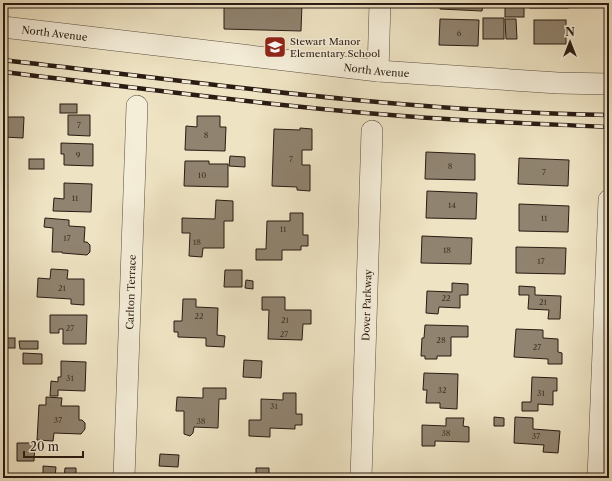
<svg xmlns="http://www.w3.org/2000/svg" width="612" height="481" viewBox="0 0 612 481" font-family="'Libre Caslon Text',serif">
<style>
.building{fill:#90836f;stroke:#2a1b13}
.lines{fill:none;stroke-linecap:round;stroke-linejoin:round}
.street-casing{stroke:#5b4d3f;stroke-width:22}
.street{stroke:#f4edd8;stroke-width:21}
.rail-casing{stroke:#2a1b13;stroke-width:4.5}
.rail{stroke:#f4edd8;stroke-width:3;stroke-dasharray:9;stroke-linecap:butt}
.labels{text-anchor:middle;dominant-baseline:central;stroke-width:3;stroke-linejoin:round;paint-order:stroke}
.number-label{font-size:8px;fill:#44352a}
.street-label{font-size:10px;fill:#2a1b13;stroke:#f4edd8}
.poi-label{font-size:10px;fill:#2a1b13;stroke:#f4edd8;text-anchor:start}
</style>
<rect width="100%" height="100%" fill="#eee3c3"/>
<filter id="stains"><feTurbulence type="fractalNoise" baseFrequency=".005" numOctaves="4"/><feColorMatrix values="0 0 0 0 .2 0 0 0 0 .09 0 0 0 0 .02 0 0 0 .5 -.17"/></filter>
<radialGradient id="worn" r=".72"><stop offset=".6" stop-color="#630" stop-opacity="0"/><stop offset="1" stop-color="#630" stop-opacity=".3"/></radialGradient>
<g class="building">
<polygon points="224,3 302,3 301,31 224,29"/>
<polygon points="441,3 483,3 482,11 440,9"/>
<rect x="530" y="3" width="38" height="5"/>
<rect x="505" y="4" width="19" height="13"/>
<rect x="483" y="18" width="21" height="21"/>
<polygon points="440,19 479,20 478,46 439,45"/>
<polygon points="505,19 516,19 517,39 506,39"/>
<rect x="534" y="20" width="32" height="24"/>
<rect x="60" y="104" width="17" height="9"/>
<polygon points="68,115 90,115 90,136 68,135"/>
<polygon points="197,116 220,116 220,127 226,127 225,151 185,150 186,126 197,127"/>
<polygon points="4,117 24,117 23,138 4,137"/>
<polygon points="300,128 312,129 312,150 302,150 302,165 310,165 310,191 297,190 297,187 272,186 274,129 300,130"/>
<polygon points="61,143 93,144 93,166 64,165 64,154 61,154"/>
<polygon points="426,152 475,154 475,180 425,179"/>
<polygon points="230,156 245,157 245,167 229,166"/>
<polygon points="519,158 569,160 568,186 518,184"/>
<rect x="29" y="159" width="15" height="10"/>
<polygon points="185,161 209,161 209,164 228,164 228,187 184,186"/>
<polygon points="64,183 92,184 91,212 53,211 54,198 64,199"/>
<polygon points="427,191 477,193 476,219 426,218"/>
<polygon points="216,200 233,201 233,221 224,221 224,248 203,248 202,257 189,256 190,233 182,233 182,218 215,219"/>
<polygon points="519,204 569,206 568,232 519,231"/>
<polygon points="290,213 303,213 303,235 308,235 308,246 301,246 301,250 282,250 282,260 256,260 256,249 266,249 267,221 290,221"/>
<polygon points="45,218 69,220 69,226 85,227 84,242 87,242 90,245 90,252 87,255 62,253 62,252 52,252 53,228 44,227"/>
<polygon points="422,236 472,238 471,264 421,263"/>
<polygon points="516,247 566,248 565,274 516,273"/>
<polygon points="51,269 68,270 67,279 84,279 84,305 71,304 71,299 37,297 38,278 50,279"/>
<polygon points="225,270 242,270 242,287 224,287"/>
<polygon points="246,280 253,281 253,289 245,288"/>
<polygon points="452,283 468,284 468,295 460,295 460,308 439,307 438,314 426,313 427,291 452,292"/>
<polygon points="519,286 535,287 535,295 561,296 560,319 548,319 549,310 528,309 529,295 519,295"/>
<polygon points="262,297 285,297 285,310 311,310 311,324 303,324 302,340 268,339 269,310 262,310"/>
<polygon points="183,299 196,299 196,307 218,308 217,335 225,336 224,347 206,346 206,338 178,337 178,332 174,332 174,321 182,321"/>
<polygon points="50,315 87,315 86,344 63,344 63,329 59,329 59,333 50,333"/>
<polygon points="425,325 468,326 468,337 451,337 451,356 437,356 437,359 425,359 425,356 421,356 422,338 424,338"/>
<polygon points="516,329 543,330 543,338 558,339 558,352 562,353 562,364 548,364 548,359 514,357"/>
<rect x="3" y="338" width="12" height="10"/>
<polygon points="19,341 38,341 38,349 20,349"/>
<polygon points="23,353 42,354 42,364 23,364"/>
<polygon points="244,360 262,361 261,378 243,377"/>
<polygon points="61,361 86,362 85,391 58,390 58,396 50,396 51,381 58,382 58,377 61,377"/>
<polygon points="424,373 458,374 457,409 440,408 440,403 426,403 427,390 423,390"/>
<polygon points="532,377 557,378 557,391 553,391 553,405 538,404 538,411 522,411 522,402 531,402"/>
<polygon points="203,388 226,388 226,399 219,399 218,428 194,427 193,433 190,436 184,434 184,411 176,411 177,397 203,398"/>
<polygon points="283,393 296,393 296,414 302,414 302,425 295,425 295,429 270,428 270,437 249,436 249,420 261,420 261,399 283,400"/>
<polygon points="46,397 62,398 61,406 79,406 79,420 82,420 85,423 85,429 81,434 54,433 53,441 37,440 39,405 46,405"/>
<polygon points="494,417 504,418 504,426 494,426"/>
<polygon points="515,417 533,418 533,429 560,431 558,453 543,452 544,445 514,443"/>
<polygon points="446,418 464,418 463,426 469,427 469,442 435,441 435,446 422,446 422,425 446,426"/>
<polygon points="17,443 35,443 34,461 17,461"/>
<polygon points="160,454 179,455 178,467 159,466"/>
<polygon points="43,466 56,467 55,478 43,478"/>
<polygon points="65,468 76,468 76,475 94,475 94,478 64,478"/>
<polygon points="256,468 269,468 269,475 296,475 296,478 256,478"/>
</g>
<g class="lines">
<g class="street-casing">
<g id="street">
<path id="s1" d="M3 27 378 71 558 83 609 84"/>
<polyline points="378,71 380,3"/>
<path id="s2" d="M124 478 137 106"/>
<path id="s3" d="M361 478 372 131"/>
<polyline points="598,478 609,200"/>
</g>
</g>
<use href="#street" class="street"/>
<g class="rail-casing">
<g id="rail">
<path d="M3 60C204 83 406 112 609 115"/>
<path d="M3 72C141 88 278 107 417 117 481 122 545 124 609 127"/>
</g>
</g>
<use href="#rail" class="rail"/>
</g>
<defs>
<g id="school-square" transform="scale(1.15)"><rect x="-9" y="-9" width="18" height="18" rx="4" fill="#8f2418" stroke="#f4edd8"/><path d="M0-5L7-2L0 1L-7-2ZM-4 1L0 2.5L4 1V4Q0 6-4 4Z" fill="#fff"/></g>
</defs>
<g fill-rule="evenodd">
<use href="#school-square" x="275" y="47"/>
</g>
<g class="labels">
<g class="number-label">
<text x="459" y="33">6</text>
<text x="79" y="125">7</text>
<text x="206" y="135">8</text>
<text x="78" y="155">9</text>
<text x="291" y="159">7</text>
<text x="450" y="166">8</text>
<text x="544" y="172">7</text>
<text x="202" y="175">10</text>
<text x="75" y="198">11</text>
<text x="452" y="205">14</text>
<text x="544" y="218">11</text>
<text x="283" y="229">11</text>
<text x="67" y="238">17</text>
<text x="197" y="242">18</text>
<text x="447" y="250">18</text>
<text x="541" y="261">17</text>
<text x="62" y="288">21</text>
<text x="446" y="298">22</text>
<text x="543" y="302">21</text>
<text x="199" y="316">22</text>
<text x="285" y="320">21</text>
<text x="70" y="328">27</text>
<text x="284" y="334">27</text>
<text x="441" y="340">28</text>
<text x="537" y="347">27</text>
<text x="70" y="378">31</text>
<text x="442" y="390">32</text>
<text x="541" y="393">31</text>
<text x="274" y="406">31</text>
<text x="58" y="420">37</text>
<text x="201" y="421">38</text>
<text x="446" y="433">38</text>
<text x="536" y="436">37</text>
</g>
<g class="street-label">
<text stroke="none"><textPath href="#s1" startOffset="52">North Avenue</textPath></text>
<text stroke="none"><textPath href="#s1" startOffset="376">North Avenue</textPath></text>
<text stroke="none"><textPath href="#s2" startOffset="186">Carlton Terrace</textPath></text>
<text stroke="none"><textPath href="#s3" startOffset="173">Dover Parkway</textPath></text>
</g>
<g class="poi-label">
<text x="290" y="41">Stewart Manor<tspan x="290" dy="12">Elementary School</tspan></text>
</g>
</g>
<rect width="612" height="481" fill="none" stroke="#eee3c3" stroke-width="16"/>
<rect x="4" y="4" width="604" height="473" fill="none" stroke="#2a1b13" stroke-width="2"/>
<rect x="8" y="8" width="596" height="465" fill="none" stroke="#2a1b13"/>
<g transform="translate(570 42)" stroke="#f4edd8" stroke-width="3" paint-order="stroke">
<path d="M0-3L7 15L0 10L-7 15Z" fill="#2a1b13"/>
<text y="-6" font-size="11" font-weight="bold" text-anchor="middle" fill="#2a1b13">N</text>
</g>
<path d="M24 451v6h59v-6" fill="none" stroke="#2a1b13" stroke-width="2"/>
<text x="30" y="451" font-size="12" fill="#2a1b13" stroke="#f4edd8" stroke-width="3" paint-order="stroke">20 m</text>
<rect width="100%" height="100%" filter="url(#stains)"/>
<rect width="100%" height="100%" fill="url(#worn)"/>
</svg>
